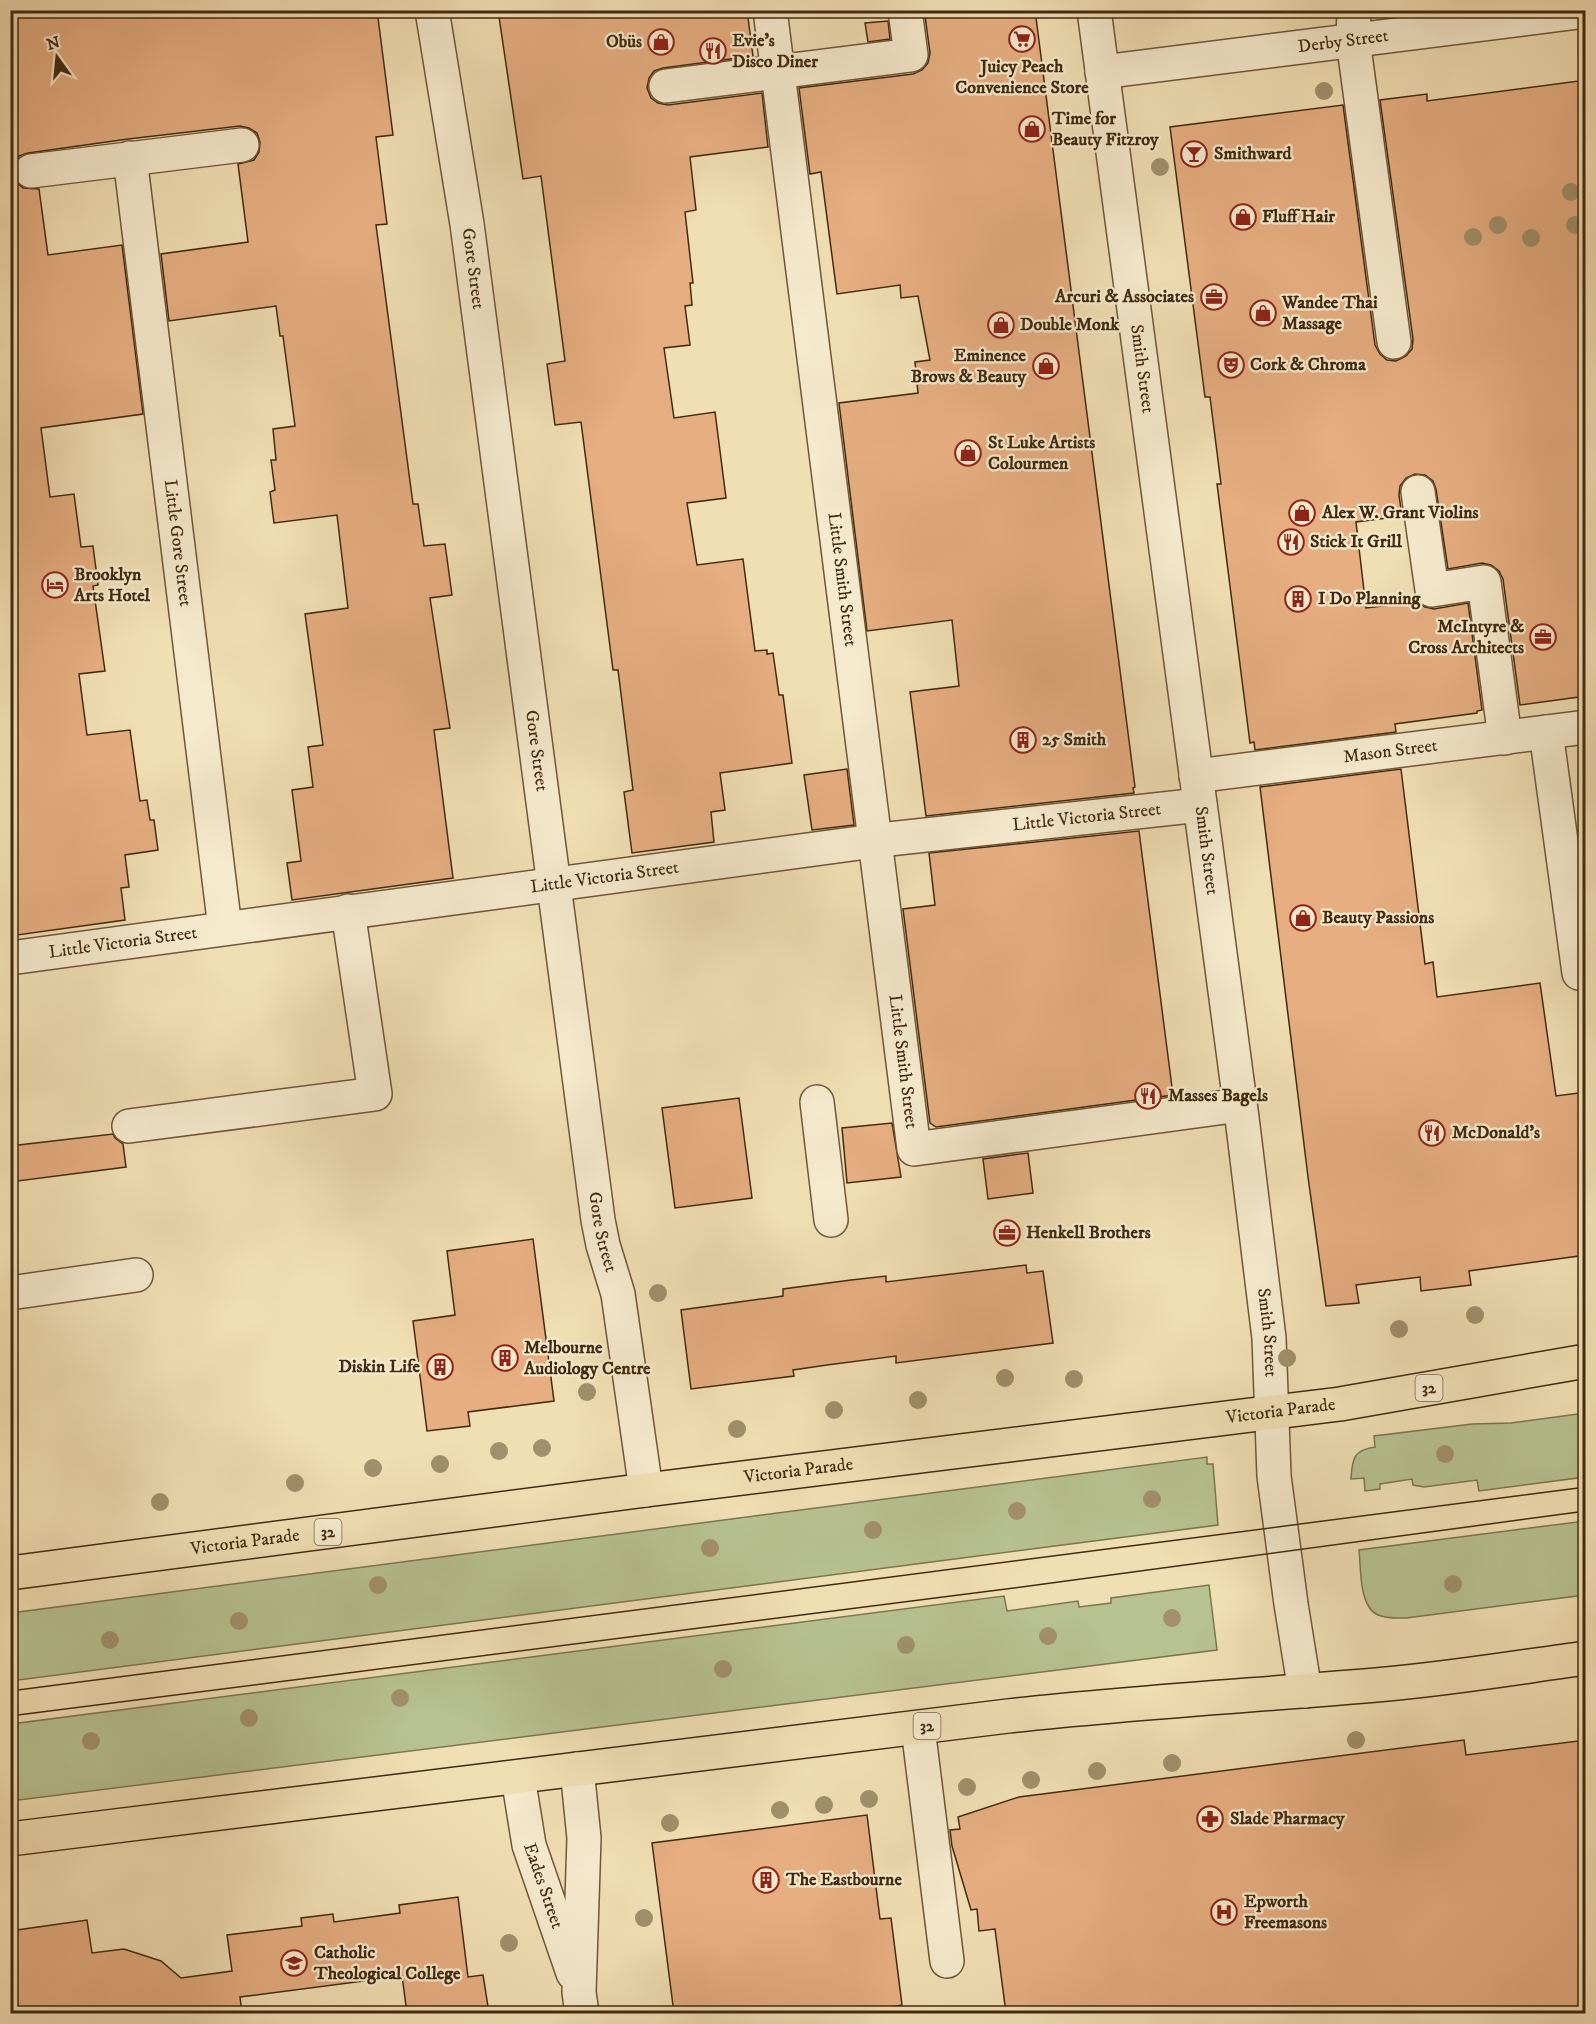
<svg xmlns="http://www.w3.org/2000/svg" width="1596" height="2024" viewBox="0 0 1596 2024" font-family="'IM FELL DW Pica',serif">
<style>
.green{fill:#b7c290;stroke:#7c7650;stroke-width:1.5}
.building{fill:#e6ae81;stroke:#422a0f;stroke-width:1.5}
.lines{fill:none;stroke-linecap:round;stroke-linejoin:round}
.minor-casing{stroke:#6e5738;stroke-width:36}
.major-casing{stroke:#422a0f;stroke-width:36}
.minor{stroke:#f6eace;stroke-width:33}
.major{stroke:#f1dfb4;stroke-width:33}
.tram{stroke:#422a0f;stroke-width:1.5}
.tree{fill:#a1906b}
.labels{text-anchor:middle;dominant-baseline:central;stroke-width:4.5;stroke-linejoin:round;paint-order:stroke}
.shield{fill:#f6eace;stroke:#786448;stroke-width:1.5}
.shield-label{font-size:16px;font-weight:bold;fill:#422a0f}
.poi-label{font-size:18px;font-weight:bold;fill:#422a0f;stroke:#f6eace;text-anchor:start}
.street-label{font-size:18px;fill:#422a0f;stroke:#f6eace}
</style>
<rect width="100%" height="100%" fill="#f1dfb4"/>
<filter id="stains"><feTurbulence type="fractalNoise" baseFrequency=".00333" numOctaves="4"/><feColorMatrix values="0 0 0 0 .2 0 0 0 0 .09 0 0 0 0 .02 0 0 0 .5 -.17"/></filter>
<radialGradient id="worn" r=".72"><stop offset=".6" stop-color="#630" stop-opacity="0"/><stop offset="1" stop-color="#630" stop-opacity=".3"/></radialGradient>
<g class="green">
<path d="M1585 1413V1477L1479 1491 1477 1480 1424 1487 1413 1485 1412 1479 1380 1484V1489L1365 1491 1364 1478 1351 1479C1352 1458 1354 1450 1375 1447L1374 1436 1472 1424 1511 1423Z"/>
<polygon points="1207,1457 1207,1464 1213,1464 1218,1525 11,1681 11,1613"/>
<path d="M1585 1521V1595L1406 1618C1397 1618 1387 1619 1378 1615 1359 1607 1361 1569 1359 1550Z"/>
<polygon points="1209,1585 1217,1650 11,1801 11,1724 1004,1596 1007,1611 1078,1601 1079,1607 1111,1603 1111,1598"/>
</g>
<g class="building">
<polygon points="10,10 377,10 393,135 376,137 387,224 376,225 413,504 418,504 424,546 445,544 452,595 430,598 450,728 434,730 453,878 292,900 287,863 301,861 292,790 313,787 308,747 323,745 305,614 348,608 337,515 274,523 270,492 275,490 271,460 276,460 273,429 295,426 283,336 280,336 276,306 169,321 161,254 248,242 238,164 254,160 259,152 260,142 257,133 249,128 240,126 128,139 28,153 19,156 14,164 12,173 16,182 23,188 39,189 48,255 122,245 143,414 41,428 50,497 74,494 81,547 93,546 98,585 93,586 105,671 79,674 87,735 130,730 140,801 147,800 150,820 154,820 158,850 125,855 129,887 121,888 125,920 10,936"/>
<polygon points="498,10 747,10 753,56 663,68 654,71 649,78 647,88 651,98 658,103 668,105 762,93 768,147 690,157 696,210 685,212 693,283 690,283 692,305 685,306 690,345 664,348 674,418 715,412 726,498 687,503 697,565 743,559 755,651 767,650 767,654 773,653 779,695 783,695 792,763 720,773 725,810 711,812 714,842 632,853 624,792 633,790 618,670 613,670 581,422 555,425 547,364 565,361 541,176 523,179"/>
<polygon points="970,10 1035,10 1135,787 1133,788 1134,793 926,816 910,692 959,686 952,620 867,631 839,403 918,393 915,362 930,360 918,296 901,298 900,285 837,294 821,172 810,174 799,88 913,74 922,70 928,63 930,53 925,16"/>
<polygon points="888,21 890,39 868,42 865,23"/>
<polygon points="1586,80 1586,348 1580,348 1586,388 1586,696 1520,705 1503,579 1499,571 1491,565 1482,563 1448,569 1436,489 1433,481 1425,475 1415,474 1406,478 1400,486 1399,495 1402,516 1356,522 1366,608 1417,602 1425,607 1434,609 1468,603 1482,710 1477,711 1477,713 1395,724 1396,732 1255,750 1254,742 1250,743 1217,484 1221,484 1210,397 1205,397 1170,127 1343,105 1375,345 1380,354 1387,360 1396,361 1406,356 1412,349 1413,339 1380,100 1427,94 1427,101"/>
<polygon points="847,769 854,825 812,830 804,775"/>
<polygon points="1401,769 1425,964 1433,962 1437,997 1540,983 1556,1096 1586,1092 1586,1255 1469,1271 1471,1285 1421,1291 1420,1277 1356,1285 1359,1303 1326,1306 1308,1177 1260,787"/>
<polygon points="1139,831 1173,1095 936,1127 930,1123 903,909 935,905 929,853"/>
<polygon points="739,1098 752,1198 675,1208 662,1108"/>
<polygon points="892,1123 901,1177 847,1183 842,1128"/>
<polygon points="113,1134 115,1138 123,1144 126,1167 10,1182 10,1146"/>
<polygon points="1028,1153 1033,1193 988,1199 983,1159"/>
<polygon points="533,1239 554,1401 468,1412 470,1426 427,1431 413,1321 455,1315 447,1251"/>
<polygon points="1026,1265 1027,1273 1043,1271 1053,1343 896,1363 896,1356 827,1365 793,1370 794,1376 691,1389 681,1310 783,1296 783,1289 851,1280 886,1276 886,1282"/>
<polygon points="1464,1740 1466,1755 1586,1740 1586,2013 1006,2013 995,1929 979,1931 977,1909 971,1910 952,1846 950,1830 960,1829 958,1817 1019,1797"/>
<polygon points="867,1815 880,1919 891,1918 902,2005 891,2007 892,2013 674,2013 652,1843"/>
<polygon points="458,1897 468,1977 483,1975 489,2013 407,2013 402,1976 240,1997 242,2013 10,2013 10,1931 87,1920 92,1953 124,1949 161,1961 181,1978 232,1971 227,1935 302,1926 301,1918 333,1914 334,1922 400,1913 399,1905"/>
</g>
<g class="lines">
<g class="minor-casing">
<g id="minor">
<path id="s1" d="M432 10 467 224 598 1220 603 1245 618 1294 646 1490"/>
<path id="s2" d="M770 10 914 1149 1240 1105"/>
<path id="s3" d="M1094 10 1242 1118 1269 1338 1274 1476 1291 1604 1305 1691"/>
<polyline points="1354,10 1353,40 1394,342"/>
<path id="s4" d="M1102 72 1586 11"/>
<polyline points="666,86 911,55 905,10"/>
<path id="s5" d="M130 158 225 928"/>
<polyline points="31,171 242,145"/>
<polyline points="1418,492 1432,590 1484,582 1505,738"/>
<polyline points="1546,732 1579,973"/>
<path id="s6" d="M1196 776 1586 727"/>
<path id="s7" d="M10 958 889 839 1200 805"/>
<polyline points="817,1102 831,1220"/>
<polyline points="129,1126 375,1094 348,911"/>
<polyline points="10,1293 136,1275"/>
<polyline points="918,1728 947,1961"/>
<polyline points="577,1769 584,1838 579,1992 582,2014"/>
<path id="s8" d="M518 1777 529 1845 573 1973"/>
</g>
</g>
<g class="major-casing">
<g id="major">
<path id="s9" d="M10 1573 646 1490 1340 1404 1586 1361"/>
<path d="M10 1839 1008 1716C1134 1702 1261 1695 1387 1684 1454 1678 1520 1667 1586 1658"/>
</g>
</g>
<use href="#minor" class="minor"/>
<use href="#major" class="major"/>
<g class="tram">
<polyline points="10,1691 1586,1487"/>
<polyline points="10,1716 1006,1589 1586,1511"/>
</g>
</g>
<g class="tree">
<circle cx="1324" cy="91" r="9"/>
<circle cx="1160" cy="167" r="9"/>
<circle cx="1571" cy="192" r="9"/>
<circle cx="1498" cy="225" r="9"/>
<circle cx="1575" cy="225" r="9"/>
<circle cx="1473" cy="237" r="9"/>
<circle cx="1531" cy="238" r="9"/>
<circle cx="658" cy="1293" r="9"/>
<circle cx="1475" cy="1315" r="9"/>
<circle cx="1399" cy="1329" r="9"/>
<circle cx="1287" cy="1358" r="9"/>
<circle cx="1005" cy="1378" r="9"/>
<circle cx="1074" cy="1379" r="9"/>
<circle cx="587" cy="1392" r="9"/>
<circle cx="918" cy="1400" r="9"/>
<circle cx="834" cy="1410" r="9"/>
<circle cx="737" cy="1429" r="9"/>
<circle cx="542" cy="1448" r="9"/>
<circle cx="499" cy="1451" r="9"/>
<circle cx="1445" cy="1454" r="9"/>
<circle cx="440" cy="1464" r="9"/>
<circle cx="373" cy="1468" r="9"/>
<circle cx="295" cy="1483" r="9"/>
<circle cx="1152" cy="1499" r="9"/>
<circle cx="160" cy="1502" r="9"/>
<circle cx="1017" cy="1511" r="9"/>
<circle cx="873" cy="1530" r="9"/>
<circle cx="710" cy="1548" r="9"/>
<circle cx="1453" cy="1584" r="9"/>
<circle cx="378" cy="1585" r="9"/>
<circle cx="1172" cy="1618" r="9"/>
<circle cx="239" cy="1621" r="9"/>
<circle cx="1048" cy="1636" r="9"/>
<circle cx="110" cy="1640" r="9"/>
<circle cx="906" cy="1645" r="9"/>
<circle cx="723" cy="1669" r="9"/>
<circle cx="400" cy="1698" r="9"/>
<circle cx="249" cy="1718" r="9"/>
<circle cx="1356" cy="1740" r="9"/>
<circle cx="91" cy="1741" r="9"/>
<circle cx="1172" cy="1763" r="9"/>
<circle cx="1097" cy="1771" r="9"/>
<circle cx="1031" cy="1780" r="9"/>
<circle cx="967" cy="1787" r="9"/>
<circle cx="869" cy="1799" r="9"/>
<circle cx="824" cy="1805" r="9"/>
<circle cx="780" cy="1810" r="9"/>
<circle cx="670" cy="1823" r="9"/>
<circle cx="644" cy="1918" r="9"/>
<circle cx="509" cy="1943" r="9"/>
</g>
<defs>
<g id="supermarket-ring" transform="scale(1.35)"><circle r="9.5" fill="#f6eace" stroke="#8f2418" stroke-width="1.5"/><path d="M-6-5.5h2.5l.6 2H6L4.5 2H-2.5L-4.4-4H-6ZM-1.5 3.2a1.3 1.3 0 1 0 .1 0ZM3 3.2a1.3 1.3 0 1 0 .1 0Z" fill="#8f2418"/></g>
<g id="shop-ring" transform="scale(1.35)"><circle r="9.5" fill="#f6eace" stroke="#8f2418" stroke-width="1.5"/><path d="M-5-2.5h2.3a2.7 3.5 0 0 1 5.4 0H5L5.5 6h-11ZM-1.5-2.5h3a1.5 2.3 0 0 0-3 0Z" fill="#8f2418"/></g>
<g id="restaurant-ring" transform="scale(1.35)"><circle r="9.5" fill="#f6eace" stroke="#8f2418" stroke-width="1.5"/><path d="M-5-6h1v4h1v-4h1v4h1v-4h1v5L-1.5 .5V6h-2V.5L-5-1ZM5-6V6H3V1.5H1.5Q1.5-4 5-6Z" fill="#8f2418"/></g>
<g id="bar-ring" transform="scale(1.35)"><circle r="9.5" fill="#f6eace" stroke="#8f2418" stroke-width="1.5"/><path d="M-6-5H6L.8 .8V4.5H3.5V6h-7V4.5H-.8V.8Z" fill="#8f2418"/></g>
<g id="office-ring" transform="scale(1.35)"><circle r="9.5" fill="#f6eace" stroke="#8f2418" stroke-width="1.5"/><path d="M-6-3h4V-5.5h4V-3h4V5H-6ZM-1-4.5V-3h2v-1.5ZM-6 0V1H6V0Z" fill="#8f2418"/></g>
<g id="theatre-ring" transform="scale(1.35)"><circle r="9.5" fill="#f6eace" stroke="#8f2418" stroke-width="1.5"/><path d="M-5-5.5Q0-4 5-5.5V0Q5 5 0 6Q-5 5-5 0ZM-3.3-2.5H-1v1.5H-3.3ZM1-2.5H3.3v1.5H1ZM-2.8 1Q0 5.5 2.8 1Z" fill="#8f2418"/></g>
<g id="hotel-ring" transform="scale(1.35)"><circle r="9.5" fill="#f6eace" stroke="#8f2418" stroke-width="1.5"/><path d="M-6-4.5h1.5V1H6V5H4.5V3h-9V5H-6ZM-4 0a1.8 1.8 0 1 1 3.6 0ZM.5 0V-2.5h3Q6-2.5 6 0Z" fill="#8f2418"/></g>
<g id="building-ring" transform="scale(1.35)"><circle r="9.5" fill="#f6eace" stroke="#8f2418" stroke-width="1.5"/><path d="M-4-6H4V6H1V3H-1V6H-4ZM-2.5-4.3h1.7v1.8h-1.7ZM.8-4.3h1.7v1.8H.8ZM-2.5-1h1.7V.8h-1.7ZM.8-1h1.7V.8H.8Z" fill="#8f2418"/></g>
<g id="pharmacy-ring" transform="scale(1.35)"><circle r="9.5" fill="#f6eace" stroke="#8f2418" stroke-width="1.5"/><path d="M-2-6h4v4h4v4h-4v4h-4v-4h-4v-4h4Z" fill="#8f2418"/></g>
<g id="hospital-ring" transform="scale(1.35)"><circle r="9.5" fill="#f6eace" stroke="#8f2418" stroke-width="1.5"/><path d="M-5-5h3v3.5h4V-5h3V5h-3V1.5h-4V5h-3Z" fill="#8f2418"/></g>
<g id="university-ring" transform="scale(1.35)"><circle r="9.5" fill="#f6eace" stroke="#8f2418" stroke-width="1.5"/><path d="M0-5L7-2L0 1L-7-2ZM-4 1L0 2.5L4 1V4Q0 6-4 4Z" fill="#8f2418"/></g>
</defs>
<g fill-rule="evenodd">
<use href="#supermarket-ring" x="1022" y="39"/>
<use href="#shop-ring" x="661" y="42"/>
<use href="#restaurant-ring" x="713" y="51"/>
<use href="#shop-ring" x="1032" y="129"/>
<use href="#bar-ring" x="1194" y="154"/>
<use href="#shop-ring" x="1243" y="217"/>
<use href="#office-ring" x="1214" y="297"/>
<use href="#shop-ring" x="1263" y="313"/>
<use href="#shop-ring" x="1001" y="325"/>
<use href="#theatre-ring" x="1231" y="365"/>
<use href="#shop-ring" x="1046" y="366"/>
<use href="#shop-ring" x="968" y="453"/>
<use href="#shop-ring" x="1302" y="513"/>
<use href="#restaurant-ring" x="1291" y="542"/>
<use href="#hotel-ring" x="55" y="585"/>
<use href="#building-ring" x="1298" y="599"/>
<use href="#office-ring" x="1543" y="637"/>
<use href="#building-ring" x="1023" y="740"/>
<use href="#shop-ring" x="1303" y="918"/>
<use href="#restaurant-ring" x="1148" y="1096"/>
<use href="#restaurant-ring" x="1432" y="1133"/>
<use href="#office-ring" x="1007" y="1233"/>
<use href="#building-ring" x="505" y="1358"/>
<use href="#building-ring" x="440" y="1367"/>
<use href="#pharmacy-ring" x="1210" y="1819"/>
<use href="#building-ring" x="766" y="1880"/>
<use href="#hospital-ring" x="1224" y="1912"/>
<use href="#university-ring" x="294" y="1963"/>
</g>
<g class="labels">
<g class="shield">
<rect x="1415.5" y="1375" width="27" height="26" rx="4.5"/>
<rect x="314.5" y="1519" width="27" height="26" rx="4.5"/>
<rect x="913.5" y="1713" width="27" height="26" rx="4.5"/>
</g>
<g class="shield-label">
<text x="1429" y="1388">32</text>
<text x="328" y="1532">32</text>
<text x="927" y="1726">32</text>
</g>
<g class="poi-label">
<text x="732" y="41">Evie's<tspan x="732" dy="21">Disco Diner</tspan></text>
<text x="642" y="42" text-anchor="end">Obüs</text>
<text x="1022" y="67" text-anchor="middle">Juicy Peach<tspan x="1022" dy="21">Convenience Store</tspan></text>
<text x="1052" y="119">Time for<tspan x="1052" dy="21">Beauty Fitzroy</tspan></text>
<text x="1214" y="154">Smithward</text>
<text x="1262" y="217">Fluff Hair</text>
<text x="1194" y="297" text-anchor="end">Arcuri &amp; Associates</text>
<text x="1282" y="303">Wandee Thai<tspan x="1282" dy="21">Massage</tspan></text>
<text x="1020" y="325">Double Monk</text>
<text x="1026" y="356" text-anchor="end">Eminence<tspan x="1026" dy="21">Brows &amp; Beauty</tspan></text>
<text x="1250" y="365">Cork &amp; Chroma</text>
<text x="988" y="443">St Luke Artists<tspan x="988" dy="21">Colourmen</tspan></text>
<text x="1322" y="513">Alex W. Grant Violins</text>
<text x="1310" y="542">Stick It Grill</text>
<text x="74" y="575">Brooklyn<tspan x="74" dy="21">Arts Hotel</tspan></text>
<text x="1318" y="599">I Do Planning</text>
<text x="1524" y="627" text-anchor="end">McIntyre &amp;<tspan x="1524" dy="21">Cross Architects</tspan></text>
<text x="1042" y="740">25 Smith</text>
<text x="1322" y="918">Beauty Passions</text>
<text x="1168" y="1096">Masses Bagels</text>
<text x="1452" y="1133">McDonald's</text>
<text x="1026" y="1233">Henkell Brothers</text>
<text x="524" y="1348">Melbourne<tspan x="524" dy="21">Audiology Centre</tspan></text>
<text x="420" y="1367" text-anchor="end">Diskin Life</text>
<text x="1230" y="1819">Slade Pharmacy</text>
<text x="786" y="1880">The Eastbourne</text>
<text x="1244" y="1902">Epworth<tspan x="1244" dy="21">Freemasons</tspan></text>
<text x="314" y="1953">Catholic<tspan x="314" dy="21">Theological College</tspan></text>
</g>
<g class="street-label">
<text stroke="none"><textPath href="#s4" startOffset="243">Derby Street</textPath></text>
<text stroke="none"><textPath href="#s1" startOffset="262">Gore Street</textPath></text>
<text stroke="none"><textPath href="#s3" startOffset="362">Smith Street</textPath></text>
<text stroke="none"><textPath href="#s5" startOffset="388">Little Gore Street</textPath></text>
<text stroke="none"><textPath href="#s2" startOffset="574">Little Smith Street</textPath></text>
<text stroke="none"><textPath href="#s1" startOffset="748">Gore Street</textPath></text>
<text stroke="none"><textPath href="#s6" startOffset="196">Mason Street</textPath></text>
<text stroke="none"><textPath href="#s7" startOffset="1086">Little Victoria Street</textPath></text>
<text stroke="none"><textPath href="#s3" startOffset="848">Smith Street</textPath></text>
<text stroke="none"><textPath href="#s7" startOffset="600">Little Victoria Street</textPath></text>
<text stroke="none"><textPath href="#s7" startOffset="114">Little Victoria Street</textPath></text>
<text stroke="none"><textPath href="#s2" startOffset="1060">Little Smith Street</textPath></text>
<text stroke="none"><textPath href="#s1" startOffset="1234">Gore Street</textPath></text>
<text stroke="none"><textPath href="#s3" startOffset="1334">Smith Street</textPath></text>
<text stroke="none"><textPath href="#s9" startOffset="1281">Victoria Parade</textPath></text>
<text stroke="none"><textPath href="#s9" startOffset="795">Victoria Parade</textPath></text>
<text stroke="none"><textPath href="#s9" startOffset="237">Victoria Parade</textPath></text>
<text stroke="none"><textPath href="#s8" startOffset="112">Eades Street</textPath></text>
</g>
</g>
<rect width="1596" height="2024" fill="none" stroke="#f1dfb4" stroke-width="36"/>
<rect x="12" y="12" width="1572" height="2000" fill="none" stroke="#422a0f" stroke-width="3"/>
<rect x="18" y="18" width="1560" height="1988" fill="none" stroke="#422a0f" stroke-width="1.5"/>
<g transform="translate(57 57) rotate(345)" stroke="#f6eace" stroke-width="4.5" paint-order="stroke">
<path d="M0-4.5L10 22L0 15L-10 22Z" fill="#422a0f"/>
<text y="-9" font-size="16" font-weight="bold" text-anchor="middle" fill="#422a0f">N</text>
</g>
<rect width="100%" height="100%" filter="url(#stains)"/>
<rect width="100%" height="100%" fill="url(#worn)"/>
</svg>
